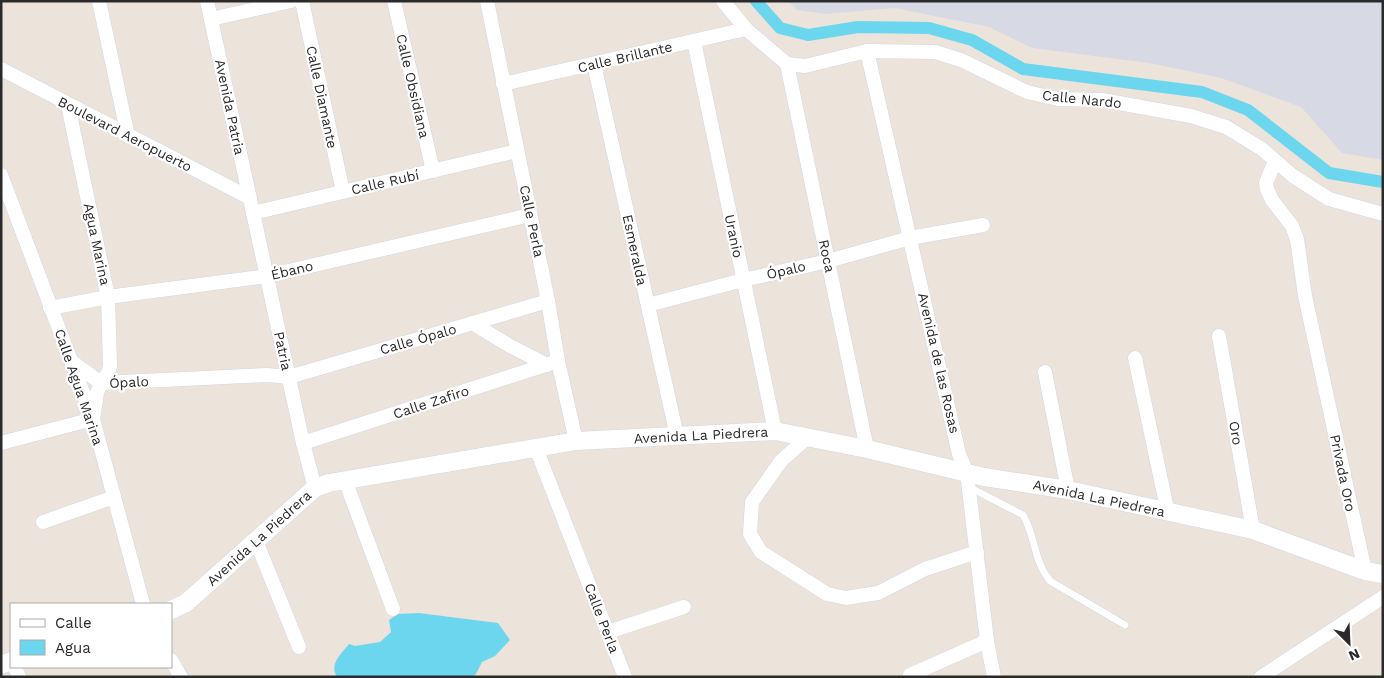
<svg xmlns="http://www.w3.org/2000/svg" width="1384" height="678" viewBox="0 0 1384 678" font-family="'Work Sans',sans-serif">
<style>
.airport{fill:#d7dae5}
.water{fill:#6dd6ef}
.lines{fill:none;stroke-linecap:round;stroke-linejoin:round}
.canal{stroke:#6dd6ef;stroke-width:12}
.service-casing{stroke:#d1d5e3;stroke-width:8}
.minor-casing{stroke:#d1d5e3;stroke-width:15}
.tertiary-casing{stroke:#d1d5e3;stroke-width:19}
.service{stroke:#fff;stroke-width:7}
.minor{stroke:#fff;stroke-width:14}
.tertiary{stroke:#fff;stroke-width:18}
.labels{text-anchor:middle;dominant-baseline:central;stroke-width:4.5;stroke-linejoin:round;paint-order:stroke}
.street-label{font-size:14px;fill:#2a2a2a;stroke:#fff}
</style>
<rect width="100%" height="100%" fill="#ece4db"/>
<polygon class="airport" points="788,1 1383,1 1383,160 1342,153 1301,107 1221,78 1149,63 1032,48 989,27 894,8 826,14 797,10"/>
<path class="water" d="M419 613 498 623 510 640 495 656 482 662 476 674 472 677H337C329 664 341 654 349 644L355 646 380 642 391 632 389 620 398 614Z"/>
<g class="lines">
<polyline class="canal" points="756,1 780,28 808,35 858,27 929,28 972,40 1023,69 1202,92 1248,110 1329,173 1383,182"/>
<g class="service-casing">
<path id="service" d="M969 487 1023 515C1036 537 1033 560 1050 581L1125 625"/>
</g>
<g class="minor-casing">
<g id="minor">
<polyline points="99,1 128,136"/>
<polyline points="207,1 303,443 315,488"/>
<polyline points="302,1 343,192"/>
<polyline points="394,1 433,171"/>
<polyline points="487,1 548,301 558,361 576,441"/>
<polyline points="723,1 746,29 787,64 805,66 867,51 935,52 961,60 1027,92 1058,99 1102,100 1191,116 1226,127 1262,149 1293,176 1329,199 1383,214"/>
<polyline points="211,19 291,1"/>
<polyline points="694,41 775,431"/>
<polyline points="867,51 959,454 967,473 987,641 994,677"/>
<polyline points="594,64 677,436"/>
<polyline points="787,64 867,449"/>
<polyline points="1,69 250,198"/>
<polyline points="503,84 746,29"/>
<polyline points="68,105 108,297 110,366 108,373 101,383 71,361"/>
<polyline points="1275,161 1266,183 1267,189 1272,200 1292,226 1297,239 1305,296 1365,571"/>
<polyline points="1,175 93,419 143,604"/>
<polyline points="253,213 517,151"/>
<polyline points="648,305 743,280 828,261 910,238 983,225"/>
<polyline points="50,308 108,297 267,276 530,215"/>
<polyline points="472,323 510,346 547,365"/>
<polyline points="1219,336 1253,530"/>
<polyline points="1135,358 1168,513"/>
<polyline points="1045,372 1068,490"/>
<polyline points="808,437 781,461 752,502 750,534 761,552 827,594 846,598 878,593 925,569 977,552"/>
<polyline points="1,443 93,419 97,393 101,383 267,375 289,377 548,301"/>
<polyline points="303,443 558,361"/>
<polyline points="536,448 625,677"/>
<polyline points="345,480 393,609"/>
<polyline points="43,522 114,497"/>
<polyline points="256,541 299,647"/>
<polyline points="608,632 684,607"/>
<polyline points="171,660 181,677"/>
<polyline points="15,667 19,677"/>
<polyline points="910,675 987,641"/>
<polyline points="1261,677 1383,597"/>
</g>
</g>
<g class="tertiary-casing">
<g id="tertiary">
<polyline points="171,610 186,603 315,488 329,483 576,441 775,431 867,449 984,477 1068,490 1253,530 1365,571 1383,574"/>
<polyline points="1,665 11,661"/>
</g>
</g>
<use href="#service" class="service"/>
<use href="#minor" class="minor"/>
<use href="#tertiary" class="tertiary"/>
</g>
<g class="labels">
<g class="street-label">
<text transform="translate(625 57) rotate(-13)">Calle Brillante</text>
<text transform="translate(413 86) rotate(77)">Calle Obsidiana</text>
<text transform="translate(322 97) rotate(78)">Calle Diamante</text>
<text transform="translate(1082 99) rotate(6)">Calle Nardo</text>
<text transform="translate(230 107) rotate(78)">Avenida Patria</text>
<text transform="translate(125 134) rotate(27)">Boulevard Aeropuerto</text>
<text transform="translate(385 182) rotate(-13)">Calle Rubí</text>
<text transform="translate(532 221) rotate(78)">Calle Perla</text>
<text transform="translate(734 236) rotate(78)">Uranio</text>
<text transform="translate(97 244) rotate(78)">Agua Marina</text>
<text transform="translate(635 250) rotate(78)">Esmeralda</text>
<text transform="translate(827 256) rotate(78)">Roca</text>
<text transform="translate(292 270) rotate(-13)">Ébano</text>
<text transform="translate(786 270) rotate(-13)">Ópalo</text>
<text transform="translate(418 339) rotate(-16)">Calle Ópalo</text>
<text transform="translate(283 351) rotate(78)">Patria</text>
<text transform="translate(939 363) rotate(77)">Avenida de las Rosas</text>
<text transform="translate(129 382) rotate(-3)">Ópalo</text>
<text transform="translate(79 387) rotate(71)">Calle Agua Marina</text>
<text transform="translate(431 402) rotate(-18)">Calle Zafiro</text>
<text transform="translate(1236 433) rotate(80)">Oro</text>
<text transform="translate(701 435) rotate(-3)">Avenida La Piedrera</text>
<text transform="translate(1343 473) rotate(78)">Privada Oro</text>
<text transform="translate(1099 498) rotate(12)">Avenida La Piedrera</text>
<text transform="translate(259 538) rotate(-42)">Avenida La Piedrera</text>
<text transform="translate(602 618) rotate(69)">Calle Perla</text>
</g>
</g>
<rect width="1384" height="678" fill="none" stroke="#2a2a2a" stroke-width="5"/>
<rect x="10" y="603" width="162" height="65" fill="#ffffff" stroke="#aaaaaa"/>
<rect x="20" y="619" width="25" height="8" fill="#ffffff" stroke="#aaaaaa"/>
<text x="55" y="628" font-size="15" fill="#2a2a2a">Calle</text>
<rect x="20" y="640" width="25" height="15" fill="#6dd6ef" stroke="#aaaaaa"/>
<text x="55" y="653" font-size="15" fill="#2a2a2a">Agua</text>
<g transform="translate(1349 643) rotate(156)" stroke="#ffffff" stroke-width="4" paint-order="stroke">
<path d="M0-4L9 19L0 12L-9 19Z" fill="#2a2a2a"/>
<text y="-8" font-size="14" font-weight="bold" text-anchor="middle" fill="#2a2a2a">N</text>
</g>
</svg>
